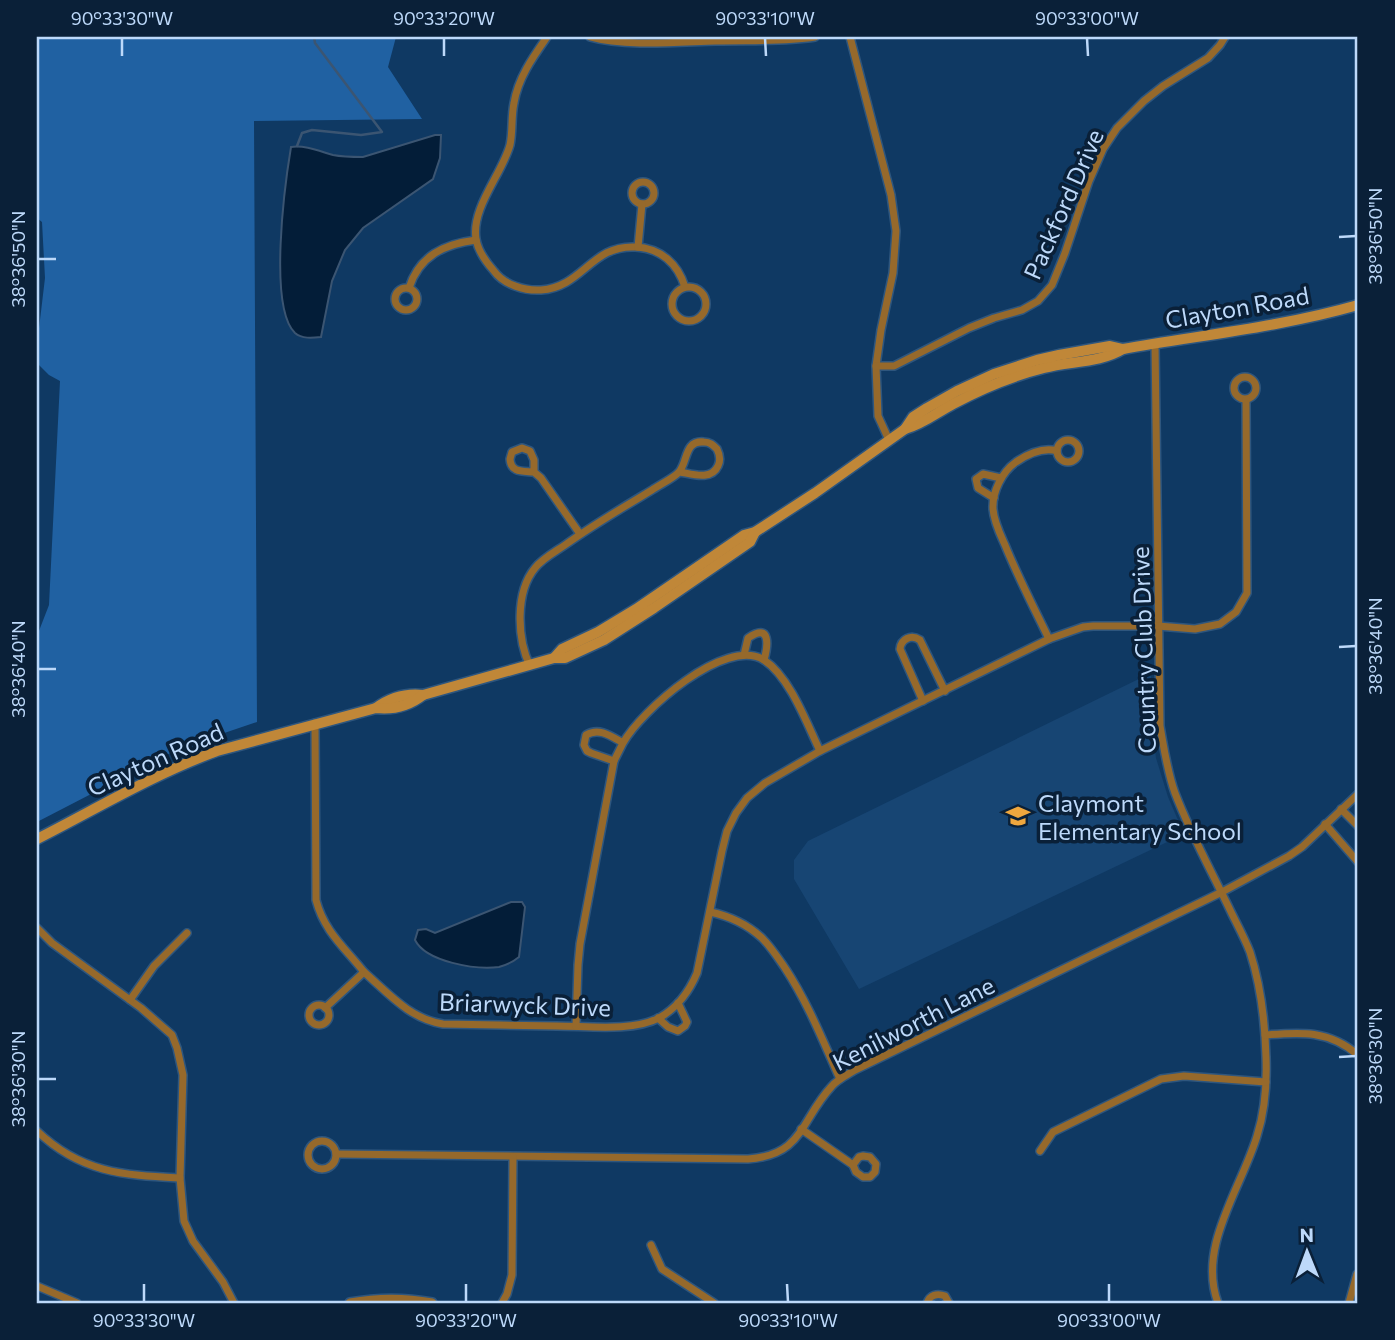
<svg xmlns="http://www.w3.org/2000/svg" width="1395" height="1340" viewBox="0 0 1395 1340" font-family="Commissioner,sans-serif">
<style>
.built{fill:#174573}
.green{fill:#2061a2}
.water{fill:#031d38;stroke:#3b5572;stroke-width:2}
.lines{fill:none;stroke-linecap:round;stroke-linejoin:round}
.stream{stroke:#3b5572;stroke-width:2.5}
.minor-casing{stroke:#2e567e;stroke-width:10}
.tertiary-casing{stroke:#2e567e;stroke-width:12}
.secondary-casing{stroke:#2e567e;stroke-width:13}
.minor{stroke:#96692b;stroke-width:7}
.tertiary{stroke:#96692b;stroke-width:9}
.secondary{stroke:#c08738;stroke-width:10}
.ticks{fill:none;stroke:#bdd9fa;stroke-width:2.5}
.labels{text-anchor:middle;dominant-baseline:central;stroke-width:7;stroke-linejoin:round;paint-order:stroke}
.street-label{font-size:24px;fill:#bdd9fa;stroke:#0a2038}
.poi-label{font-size:24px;fill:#bdd9fa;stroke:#0a2038;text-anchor:start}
.neatline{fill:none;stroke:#bdd9fa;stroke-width:2.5}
.ticks-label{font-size:18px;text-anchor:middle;fill:#bdd9fa}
</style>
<rect width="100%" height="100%" fill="#0f3963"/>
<polygon class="built" points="1151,673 1152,727 1156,758 1168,797 1184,834 859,989 794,879 794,860 808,841"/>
<polygon class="green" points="37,37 396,37 388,67 422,119 254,121 257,722 180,748 37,822 37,636 49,605 60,381 49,375 37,363 37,345 45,278 42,222 37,218"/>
<g class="water">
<path d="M435 135H441L440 158 433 179 363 228 345 250 332 281 321 337C312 338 302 339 295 333 268 307 285 183 291 147 305 145 319 151 333 155 343 157 352 157 363 157Z"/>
<path d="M511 902H522L525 907 519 957C513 962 506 965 499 967 476 970 426 962 415 940L418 930 426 929 435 933Z"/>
</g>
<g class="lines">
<polyline class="stream" points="297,146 302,133 312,130 361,135 382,132 315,43 314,37"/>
<g class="minor-casing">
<g id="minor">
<path d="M547 37C533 57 518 78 514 103 511 117 513 131 510 145 502 174 471 208 476 239 478 251 486 262 494 271 504 285 525 291 541 290 583 287 591 245 635 247 661 248 678 264 685 287"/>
<path d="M590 37C625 47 679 42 716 41 749 40 783 42 815 37"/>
<polyline points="850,37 891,195 896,231 893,273 881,330 876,366 878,416 889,440"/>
<circle cx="643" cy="193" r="11"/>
<polyline points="638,247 642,204"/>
<circle cx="689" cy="304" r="17"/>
<circle cx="406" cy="299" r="11"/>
<path d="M409 288C419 256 444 244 476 240"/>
<path d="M1155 343 1160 726C1164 748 1167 771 1175 793 1191 835 1213 874 1232 914 1238 926 1245 939 1250 952 1261 986 1265 1021 1266 1057 1267 1084 1265 1111 1257 1136 1241 1189 1197 1247 1218 1303"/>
<polyline points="876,366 894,366 969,328 994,318 1022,310 1038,301 1052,285 1065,253 1089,181 1103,149 1117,128 1144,101 1163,86 1208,58 1220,45 1225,37"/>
<circle cx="1245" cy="388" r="11"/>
<circle cx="1068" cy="451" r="11"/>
<path d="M534 472V460L530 451 522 448 512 452 510 459C511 473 522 471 534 472L541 478 580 534"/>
<polyline points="994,498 978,488 976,479 983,474 1001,478"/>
<path d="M1049 639C1034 608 1018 577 1005 545 1000 534 994 522 993 509 992 492 1002 472 1016 462 1028 454 1043 447 1057 451"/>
<path d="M744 655 748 638C771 622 768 646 764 660"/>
<path d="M530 666C517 639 515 592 535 568 543 558 555 552 565 545 593 525 622 508 652 490 659 485 674 478 679 472 688 462 684 440 704 442 710 442 713 445 717 449 720 455 721 460 718 466 711 481 692 474 680 472"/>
<path d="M923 701 900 649C901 639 911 634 920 640L945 691"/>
<path d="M315 723 316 900C324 931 344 947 364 972L325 1008"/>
<path d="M623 743 614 761 591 753 587 751 584 745 586 735C599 727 611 736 623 743 641 711 725 636 764 660 790 677 807 724 820 751"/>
<polyline points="1341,809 1358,826"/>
<polyline points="1325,824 1358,862"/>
<path d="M710 912C729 916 748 925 762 938 771 947 778 958 785 968 808 1003 823 1041 840 1079"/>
<polyline points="37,928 52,943 141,1008 172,1035 177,1048 183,1075 180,1178 184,1221 193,1241 223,1282 234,1303"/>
<path d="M364 972C388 993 410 1019 443 1024 481 1025 519 1025 557 1026 587 1026 632 1032 659 1018 677 1008 689 992 697 973L722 851 727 831 736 813 747 798 765 783 820 751 1049 639 1083 627 1093 626H1158L1195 629 1220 624 1236 612 1247 593 1246 400"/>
<polyline points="130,1000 154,966 187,933"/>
<circle cx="319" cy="1015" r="10"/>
<polyline points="658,1018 668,1027 678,1031 685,1026 687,1022 678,1003"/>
<polyline points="576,1026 578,965 580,944 614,761"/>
<path d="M1265 1035C1301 1032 1329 1030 1358 1055"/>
<polyline points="801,1129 853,1165"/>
<path d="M37 1131C81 1173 123 1175 180 1178"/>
<circle cx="322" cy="1155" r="14"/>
<polyline points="1040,1151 1053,1132 1161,1079 1184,1076 1266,1082"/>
<path d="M336 1154 748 1159C804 1155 800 1120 832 1086 838 1079 847 1075 855 1070L1222 892 1289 856 1302 847 1358 794"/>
<polygon points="863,1156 870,1157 876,1164 875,1172 870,1177 863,1177 856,1172 853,1165 859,1157"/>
<polyline points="651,1245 662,1269 714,1303"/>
<polyline points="37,1286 77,1303"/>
<polyline points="502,1303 507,1294 512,1275 513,1157"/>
<path d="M927 1303C930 1295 937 1293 945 1296L949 1303"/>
<polyline points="1349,1303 1357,1274"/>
</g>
</g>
<g class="tertiary-casing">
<path id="tertiary" d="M350 1303C378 1298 405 1298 432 1303"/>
</g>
<g class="secondary-casing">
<g id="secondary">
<path d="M905 429C923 424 936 413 953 404 981 389 1012 376 1044 368 1070 361 1100 363 1123 349 1201 335 1281 327 1358 305"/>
<polyline points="554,658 562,649 598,632 636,609 744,535 755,532 815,493 905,429 913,417 927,408 957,391 994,374 1037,360 1059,355 1110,346 1123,349"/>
<path d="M376 708C391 697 405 693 423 695L554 658H565L604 640 654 608 750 542 755 532"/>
<path d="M37 839C96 809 154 774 217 751L376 708C394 710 409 706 423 695"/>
</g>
</g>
<use href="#minor" class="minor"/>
<use href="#tertiary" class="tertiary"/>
<use href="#secondary" class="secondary"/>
</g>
<path class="ticks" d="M122 38V56M444 38V56M765 38 766 56M1087 38 1088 56M1339 237 1356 236M38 259H56M1339 647 1356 646M38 669H56M1339 1057 1356 1056M38 1079H56M144 1284V1302M466 1284V1302M787 1284 788 1302M1109 1284V1302"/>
<defs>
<g id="school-bare" transform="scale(1.89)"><path d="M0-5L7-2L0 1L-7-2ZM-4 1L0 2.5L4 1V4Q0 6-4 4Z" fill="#efa73e" stroke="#0a2038" stroke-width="2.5" paint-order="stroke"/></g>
</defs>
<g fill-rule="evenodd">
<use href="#school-bare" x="1018" y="816"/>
</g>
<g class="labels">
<g class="street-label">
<text transform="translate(1063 204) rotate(-66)">Packford Drive</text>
<text transform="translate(1237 307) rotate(-10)">Clayton Road</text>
<text transform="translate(1143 650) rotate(-92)">Country Club Drive</text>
<text transform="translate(155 759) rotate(-24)">Clayton Road</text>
<text transform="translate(525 1004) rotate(2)">Briarwyck Drive</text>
<text transform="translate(913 1023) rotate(-27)">Kenilworth Lane</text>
</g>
<g class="poi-label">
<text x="1038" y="802">Claymont<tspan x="1038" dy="28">Elementary School</tspan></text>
</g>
</g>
<rect width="1395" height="1340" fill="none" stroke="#0a2038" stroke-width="77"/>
<g transform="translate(1307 1252) rotate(359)" stroke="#0a2038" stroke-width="5" paint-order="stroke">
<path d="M0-5L12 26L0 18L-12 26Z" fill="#bdd9fa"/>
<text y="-10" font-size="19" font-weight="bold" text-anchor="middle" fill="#bdd9fa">N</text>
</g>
<rect x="38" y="38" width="1318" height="1264" class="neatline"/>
<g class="ticks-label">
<text x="122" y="25">90°33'30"W</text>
<text x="444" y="25">90°33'20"W</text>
<text x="765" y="25">90°33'10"W</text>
<text x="1087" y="25">90°33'00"W</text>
<text transform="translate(1376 236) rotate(-90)" y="6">38°36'50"N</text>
<text transform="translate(19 259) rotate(-90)" y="6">38°36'50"N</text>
<text transform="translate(1376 646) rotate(-90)" y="6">38°36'40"N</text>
<text transform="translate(19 669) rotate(-90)" y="6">38°36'40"N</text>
<text transform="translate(1376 1056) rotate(-90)" y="6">38°36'30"N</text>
<text transform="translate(19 1079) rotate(-90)" y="6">38°36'30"N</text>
<text x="144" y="1327">90°33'30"W</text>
<text x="466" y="1327">90°33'20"W</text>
<text x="788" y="1327">90°33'10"W</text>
<text x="1109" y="1327">90°33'00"W</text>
</g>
</svg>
